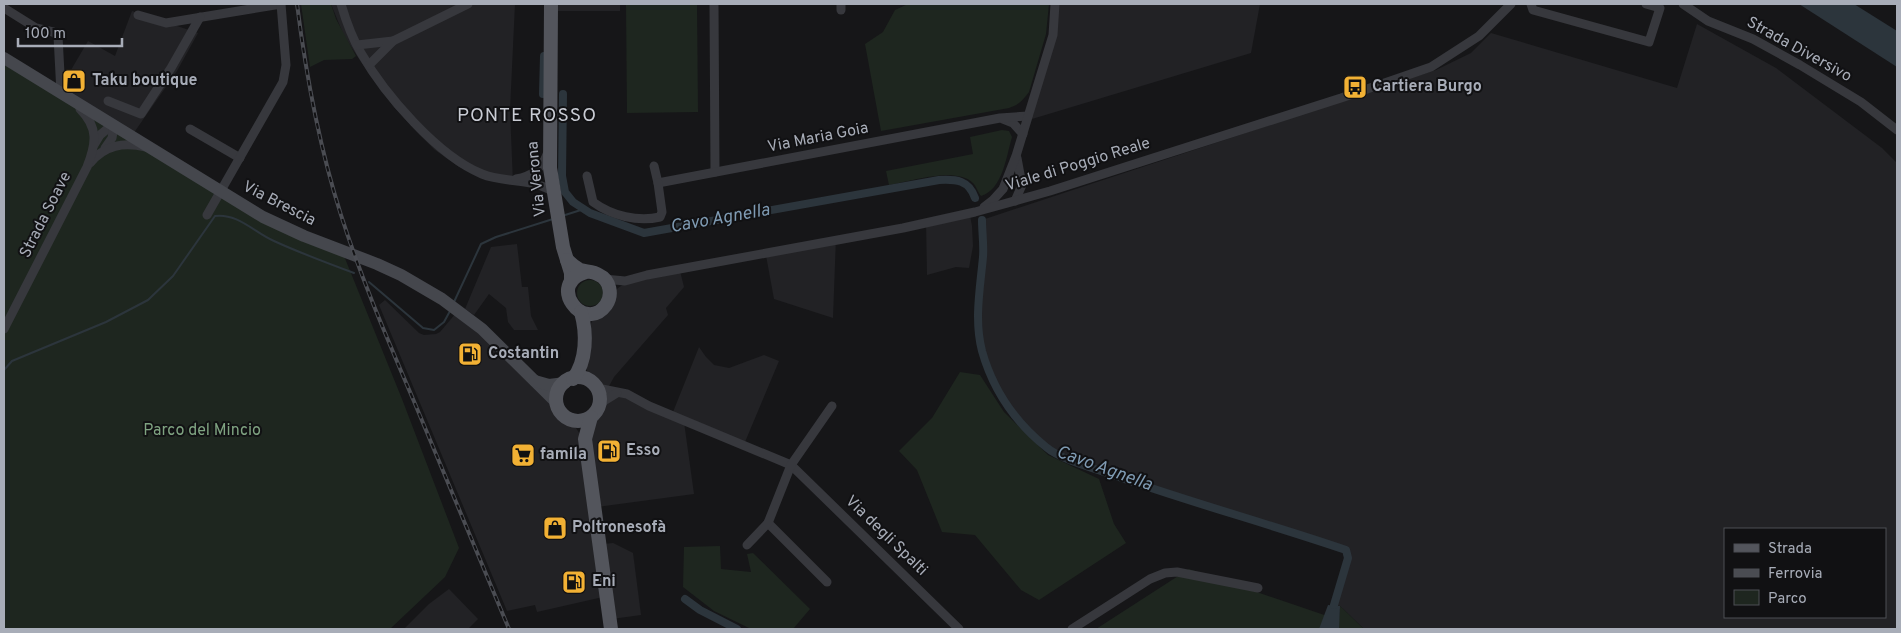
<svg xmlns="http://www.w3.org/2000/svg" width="1901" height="633" viewBox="0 0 1901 633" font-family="Overpass,sans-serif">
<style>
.built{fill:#222225;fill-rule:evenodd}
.green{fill:#1e261f}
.water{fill:#2c353c}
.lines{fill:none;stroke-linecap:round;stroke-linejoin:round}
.stream{stroke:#2c353c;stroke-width:2}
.canal{stroke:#2c353c;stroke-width:8}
.minor{stroke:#37383d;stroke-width:9}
.secondary{stroke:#45474d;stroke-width:12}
.primary{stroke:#53555c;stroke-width:14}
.rail-casing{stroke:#4a4c52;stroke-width:4}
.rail{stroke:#111113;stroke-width:2;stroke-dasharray:5.5;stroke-linecap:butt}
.labels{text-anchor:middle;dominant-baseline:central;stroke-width:4;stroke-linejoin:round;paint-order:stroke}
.street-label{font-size:16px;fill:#a8adb8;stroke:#111113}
.poi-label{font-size:16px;font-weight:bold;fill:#a8adb8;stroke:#111113;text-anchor:start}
.park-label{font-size:16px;fill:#7fa381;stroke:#111113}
.water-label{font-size:18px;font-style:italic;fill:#7f9bb3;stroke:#111113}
.quarter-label{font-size:19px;letter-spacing:1px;fill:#c9ccd4;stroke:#111113}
</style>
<rect width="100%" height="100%" fill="#161618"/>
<g class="built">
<polygon points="331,4 515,4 510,110 513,183 484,178 459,167 435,150 416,131 393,106 361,62 344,36"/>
<rect x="553" y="4" width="67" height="7"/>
<polygon points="1058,4 1260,4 1251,53 1032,119"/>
<polygon points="132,11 198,33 177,71 133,134 61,87 88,41 115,56"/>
<path d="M1697 24 1776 68 1882 148 1897 163V629H1364L1340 606 1334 605 1348 558 1346 550 1314 538 1155 490 1072 461 1047 449 1011 412 997 390 988 371 977 327V307L983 255 982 220 1436 70 1471 53 1491 33 1677 88ZM1725 529H1885V617H1725Z"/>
<polygon points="969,210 972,226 973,246 969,268 956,267 927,275 926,220"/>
<polygon points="836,237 833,318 774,299 765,250"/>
<polygon points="517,244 522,287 528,287 531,316 538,330 514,330 508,322 506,308 489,294 474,315 465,309 491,247"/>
<polygon points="680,271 684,287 666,308 668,315 614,377 608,388 598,385 590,378 584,363 588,331 593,319 618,288 627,282"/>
<polygon points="385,300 419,333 424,335 436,334 440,332 456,313 556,404 563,417 569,421 576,428 583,439 603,597 537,612 535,605 507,611 379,305"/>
<polygon points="699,347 706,357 714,365 729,368 764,355 779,361 745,442 673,412"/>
<polygon points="618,395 684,422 694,494 597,507 588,432 593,418 600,407"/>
<polygon points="613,543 633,553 641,615 612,619 603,544"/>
<polygon points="449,589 478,619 468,629 404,629 429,604"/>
</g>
<g class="green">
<polygon points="301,4 331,4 336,19 356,56 352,59 324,60 310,67"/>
<polygon points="626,4 697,4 698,112 627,113"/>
<path d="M908 4H1049L1046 34 1029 92C1023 100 1019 105 1009 108L881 131 865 44 883 32 895 10Z"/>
<polygon points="4,58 247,207 342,251 402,399 459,548 445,577 390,629 4,629"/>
<path d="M1002 130 1009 131 1012 137C1006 157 1003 189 981 196 978 192 976 186 973 183 956 166 909 182 889 185L886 171 973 154 970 137Z"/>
<circle cx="590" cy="293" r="13"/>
<polygon points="960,372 980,375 1004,412 1048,455 1099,479 1114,524 1126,543 1039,600 1021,590 975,535 942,532 917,470 899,451 932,418"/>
<polygon points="720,546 721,569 751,572 747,554 753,553 810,609 793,629 751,629 714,611 683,587 684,547"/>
<polygon points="1189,569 1339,620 1340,606 1364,629 1096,629"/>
</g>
<g class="water">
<polygon points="1799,4 1854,4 1897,31 1897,67"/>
<polygon points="1328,605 1340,606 1339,629 1319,629"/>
</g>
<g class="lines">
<g class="stream">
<polyline points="562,216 584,209"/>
<polyline points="369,282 423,328 434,330 444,322 450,311"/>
<polyline points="454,302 481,244 496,237 553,219"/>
<path d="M4 370 12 361 106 322 148 300 173 276 215 216C238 213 255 233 274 241 300 253 327 263 354 273"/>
</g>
<g class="canal">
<polyline points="543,94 544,56"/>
<path d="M563 94 562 176 565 192 573 202 590 213 644 233 939 180C956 179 969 180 975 198"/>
<path d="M982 220C982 232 984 245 983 257 980 289 974 320 982 351 993 390 1015 422 1046 447 1061 460 1096 469 1116 476 1192 503 1270 524 1346 550L1348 558 1334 605"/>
<polyline points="685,599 700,610 737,629"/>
</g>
<g class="minor">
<path d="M341 4C346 21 352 38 361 53 385 95 438 156 482 174 504 183 531 178 552 191"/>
<polyline points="714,4 715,172"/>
<polyline points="841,4 841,10"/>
<polyline points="1531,4 1533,10 1649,42 1660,8 1646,4"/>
<polyline points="1683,4 1708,21 1753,39 1800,65 1861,102 1897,130"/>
<polyline points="4,8 36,28 53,32 58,36 61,93"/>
<polyline points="138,15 166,23 281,4"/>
<polyline points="357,45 393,41"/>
<polyline points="369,65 393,41 468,4"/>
<polyline points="108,101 141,114 171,68 200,17"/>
<polyline points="1003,119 1013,123 1023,134"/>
<polyline points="190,129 240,158"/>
<polyline points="94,145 100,135 112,125"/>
<polyline points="105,148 112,138 114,126"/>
<path d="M90 163C105 145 123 142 146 147"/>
<polyline points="654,166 658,183 1000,118 1028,116"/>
<path d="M587 176 593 202C612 216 638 222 660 217L662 212 658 183"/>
<path d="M516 179C533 176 542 168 548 152"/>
<polyline points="1015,201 1022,185 1017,158"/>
<polyline points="984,207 993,200 1003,189 1016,156 1053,35 1055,4"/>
<polyline points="207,215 283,82 286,65 281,4"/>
<polyline points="604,279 625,281 647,275 903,228 975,212 1050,191 1341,98 1431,67 1479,36 1511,4"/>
<path d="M4 329 87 167C96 144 99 128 80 109"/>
<polyline points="597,388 627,394 649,406 791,465 959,629"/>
<polyline points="599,406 604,401 617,393"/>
<polyline points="768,523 827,582"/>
<polyline points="747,545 768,523 791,465 832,406"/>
<polyline points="1072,629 1150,579 1165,573 1177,572 1258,588"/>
</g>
<g class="secondary">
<polyline points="4,58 263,217 304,236 377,264 401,275 442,299 482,329 557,403"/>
<polyline points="535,381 549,385 565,383"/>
</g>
<g class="primary">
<polyline points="551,4 550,168 563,247 571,273 571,282"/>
<path d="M567 260C571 264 575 267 580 270 586 272 593 271 599 275 610 280 613 295 606 305 584 335 545 283 586 272"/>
<circle cx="578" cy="399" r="22"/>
<path d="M573 379C587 361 587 333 581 312"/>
<polyline points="591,417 585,439 611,629"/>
</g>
<g class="rail-casing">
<path id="rail" d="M297 4C306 75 319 146 341 215 361 278 387 338 413 399 445 475 477 552 509 629"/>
</g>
<use href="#rail" class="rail"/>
</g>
<defs>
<g id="shop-square" transform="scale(1.25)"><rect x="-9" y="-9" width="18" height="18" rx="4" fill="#f2b134" stroke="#111113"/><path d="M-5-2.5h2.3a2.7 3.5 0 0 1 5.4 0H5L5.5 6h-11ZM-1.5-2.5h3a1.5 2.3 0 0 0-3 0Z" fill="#111"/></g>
<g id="bus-square" transform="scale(1.25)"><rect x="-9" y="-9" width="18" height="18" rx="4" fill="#f2b134" stroke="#111113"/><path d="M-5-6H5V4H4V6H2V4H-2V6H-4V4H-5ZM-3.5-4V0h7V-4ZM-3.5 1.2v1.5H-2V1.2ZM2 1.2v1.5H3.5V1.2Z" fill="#111"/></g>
<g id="fuel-square" transform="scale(1.25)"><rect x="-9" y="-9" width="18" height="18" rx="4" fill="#f2b134" stroke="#111113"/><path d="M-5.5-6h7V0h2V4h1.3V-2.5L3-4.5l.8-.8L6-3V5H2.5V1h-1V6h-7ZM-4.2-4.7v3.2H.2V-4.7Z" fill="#111"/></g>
<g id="supermarket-square" transform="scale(1.25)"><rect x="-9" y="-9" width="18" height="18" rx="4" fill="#f2b134" stroke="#111113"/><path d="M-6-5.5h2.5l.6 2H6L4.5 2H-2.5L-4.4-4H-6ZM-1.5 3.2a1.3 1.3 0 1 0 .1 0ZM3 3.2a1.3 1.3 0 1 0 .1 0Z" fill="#111"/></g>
</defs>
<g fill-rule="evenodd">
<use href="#shop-square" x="74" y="81"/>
<use href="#bus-square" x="1355" y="87"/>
<use href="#fuel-square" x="470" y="354"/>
<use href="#fuel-square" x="609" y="451"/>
<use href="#supermarket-square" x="523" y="455"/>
<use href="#shop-square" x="555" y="528"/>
<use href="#fuel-square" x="574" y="582"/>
</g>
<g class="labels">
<g class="street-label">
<text transform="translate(1799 50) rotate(29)">Strada Diversivo</text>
<text transform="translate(818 138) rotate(-11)">Via Maria Goia</text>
<text transform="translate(1078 165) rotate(-17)">Viale di Poggio Reale</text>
<text transform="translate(537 179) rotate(-96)">Via Verona</text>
<text transform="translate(279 204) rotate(27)">Via Brescia</text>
<text transform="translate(46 215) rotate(-63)">Strada Soave</text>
<text transform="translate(886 536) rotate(44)">Via degli Spalti</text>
</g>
<g class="poi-label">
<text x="92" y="81">Taku boutique</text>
<text x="1372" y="87">Cartiera Burgo</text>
<text x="488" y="354">Costantin</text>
<text x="626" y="451">Esso</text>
<text x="540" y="455">famila</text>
<text x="572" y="528">Poltronesofà</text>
<text x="592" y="582">Eni</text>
</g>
<g class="park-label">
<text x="202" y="431">Parco del Mincio</text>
</g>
<g class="water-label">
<text transform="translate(720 219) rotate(-10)">Cavo Agnella</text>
<text transform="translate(1104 469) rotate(20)">Cavo Agnella</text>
</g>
<g class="quarter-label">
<text x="527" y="116">PONTE ROSSO</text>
</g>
</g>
<rect width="1901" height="633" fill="none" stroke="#a8adb8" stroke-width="10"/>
<rect x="1724" y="528" width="162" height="90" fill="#111113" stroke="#4d4f55"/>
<rect x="1734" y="544" width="25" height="8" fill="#53555c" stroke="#4d4f55"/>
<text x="1768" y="553" font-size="15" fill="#a8adb8">Strada</text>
<rect x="1734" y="569" width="25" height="8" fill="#4a4c52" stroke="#4d4f55"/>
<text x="1768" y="578" font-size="15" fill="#a8adb8">Ferrovia</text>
<rect x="1734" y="590" width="25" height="15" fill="#1e261f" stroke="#4d4f55"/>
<text x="1768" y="603" font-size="15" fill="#a8adb8">Parco</text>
<path d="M18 38v8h104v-8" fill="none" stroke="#a8adb8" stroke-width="2.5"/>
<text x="25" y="38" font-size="15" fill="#a8adb8" stroke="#111113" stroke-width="4" paint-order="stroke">100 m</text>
</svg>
